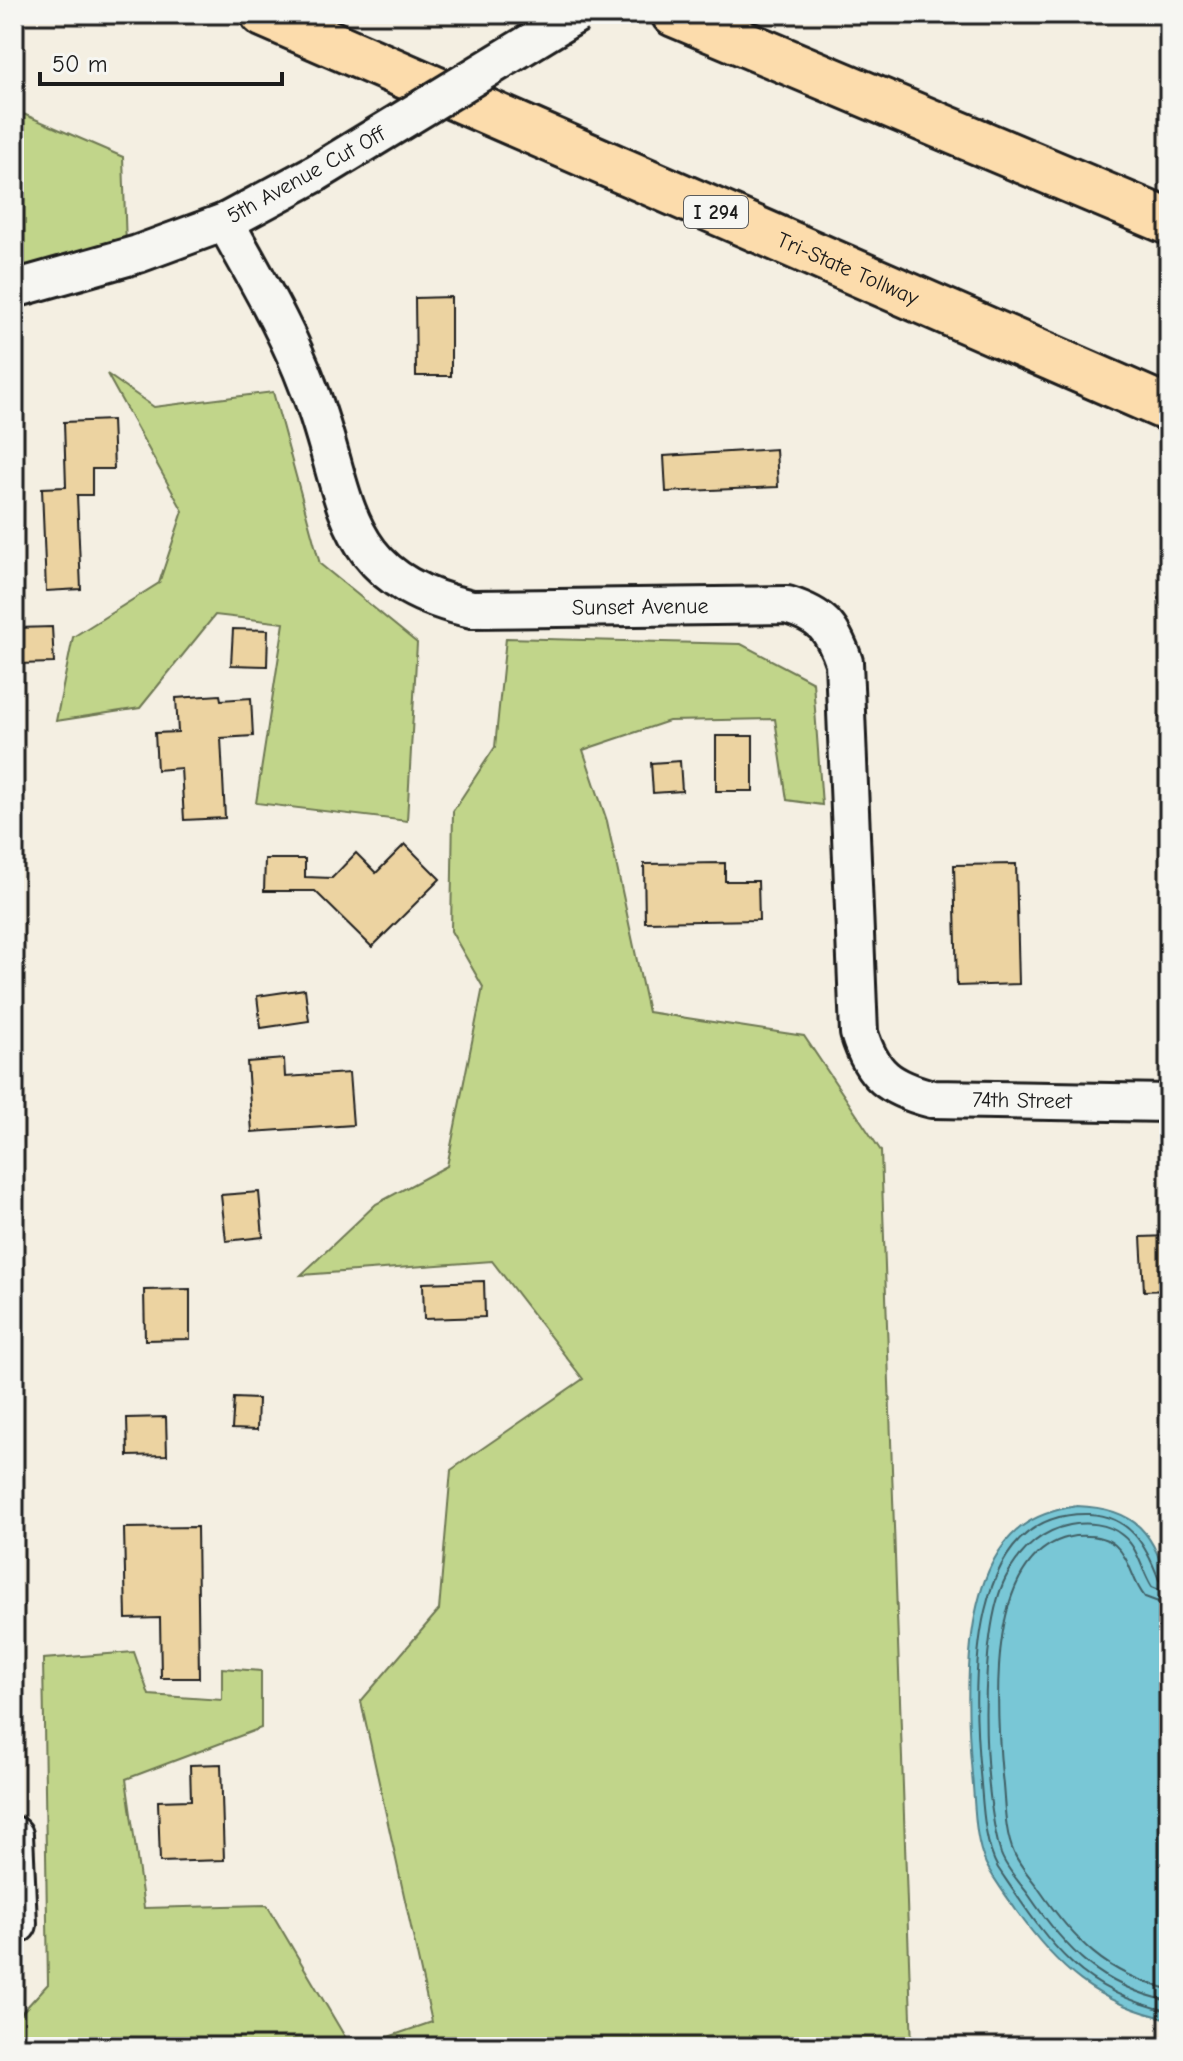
<svg xmlns="http://www.w3.org/2000/svg" width="1183" height="2061" viewBox="0 0 1183 2061" font-family="'Comic Neue',sans-serif">
<style>
.green{fill:#c1d58a;stroke:#6e7853;stroke-width:2}
.water{fill:#79c7d6;stroke:#54838c;stroke-width:2}
.lines{fill:none;stroke-linecap:round;stroke-linejoin:round}
.shore{stroke:#416066;stroke-width:2}
.building{fill:#ecd3a1;stroke:#1c1c1c;stroke-width:2}
.street-casing{stroke:#1c1c1c;stroke-width:42}
.highway-casing{stroke:#1c1c1c;stroke-width:50}
.street{stroke:#f6f6f2;stroke-width:36}
.highway{stroke:#fcdcac;stroke-width:44}
.street-bridge-casing{stroke:#1c1c1c;stroke-width:42;stroke-linecap:butt}
.street-bridge{stroke:#f6f6f2;stroke-width:36}
.labels{text-anchor:middle;dominant-baseline:central;stroke-width:8;stroke-linejoin:round;paint-order:stroke}
.shield{fill:#f6f6f2;stroke:#5d5d5c;stroke-width:2}
.shield-label{font-size:20px;font-weight:bold;fill:#1c1c1c}
.street-label{font-size:22px;fill:#1c1c1c;stroke:#f6f6f2}
</style>
<rect width="100%" height="100%" fill="#f4efe2"/>
<filter id="ink" filterUnits="userSpaceOnUse"><feTurbulence type="fractalNoise" baseFrequency=".0125" numOctaves="2"/><feDisplacementMap in="SourceGraphic" scale="16" xChannelSelector="R" yChannelSelector="G"/><feConvolveMatrix kernelMatrix="1 2 1 2 8 2 1 2 1" color-interpolation-filters="sRGB"/></filter>
<g filter="url(#ink)">
<g class="green">
<polygon points="14,110 123,157 126,247 14,269"/>
<polygon points="107,374 154,407 273,392 320,564 417,643 407,821 256,803 284,623 215,615 140,708 56,721 73,637 159,583 183,511"/>
<polygon points="506,638 741,644 813,682 822,805 787,800 775,719 669,721 583,750 607,821 648,1012 804,1036 881,1151 912,2047 359,2047 432,2022 361,1701 439,1610 451,1470 583,1379 492,1261 301,1275 376,1204 447,1166 483,987 451,931 453,811 495,747"/>
<polygon points="134,1652 149,1695 222,1700 222,1668 261,1671 261,1728 126,1779 144,1908 267,1905 351,2047 14,2047 14,2021 48,1984 43,1659"/>
</g>
<path class="water" d="M1077 1506C1137 1508 1154 1533 1169 1589V2019C1097 2004 1057 1968 1016 1910 1006 1895 994 1880 986 1864 974 1839 975 1802 972 1775 966 1706 959 1575 1021 1527 1037 1515 1057 1509 1077 1506Z"/>
<g class="lines">
<g class="shore">
<path d="M1169 1584 1159 1580C1146 1545 1130 1516 1089 1514 965 1510 972 1690 980 1773 983 1803 983 1841 998 1868 1047 1940 1077 1991 1169 2011"/>
<path d="M1169 1594 1152 1587C1141 1570 1139 1548 1122 1535 1108 1523 1087 1522 1070 1525 1040 1531 1020 1551 1006 1577 977 1633 982 1793 1001 1854 1006 1868 1019 1882 1028 1894 1066 1950 1100 1986 1169 2001"/>
<path d="M1169 1606 1145 1597C1132 1582 1131 1559 1115 1545 1105 1536 1089 1535 1075 1536 984 1550 996 1709 1002 1776 1005 1799 1004 1831 1014 1853 1020 1866 1030 1877 1038 1888 1073 1939 1106 1975 1169 1989"/>
</g>
</g>
<g class="building">
<polygon points="451,297 451,376 416,376 415,298"/>
<polygon points="112,420 114,469 92,469 92,495 77,495 81,589 46,591 42,488 66,487 64,422"/>
<polygon points="776,449 778,487 666,492 664,456"/>
<polygon points="52,627 54,663 18,664 17,628"/>
<polygon points="233,629 268,630 267,666 231,665"/>
<polygon points="220,695 221,700 251,698 253,736 221,738 225,818 184,820 181,768 157,770 155,733 178,732 176,698"/>
<rect x="716" y="736" width="37" height="55"/>
<polygon points="680,761 682,791 653,793 651,763"/>
<polygon points="405,844 440,879 372,947 315,891 264,891 265,859 305,859 305,877 332,878 356,853 376,873"/>
<polygon points="725,863 725,881 758,881 759,920 645,922 644,864"/>
<polygon points="1016,864 1019,984 957,986 954,865"/>
<polygon points="305,989 309,1021 261,1028 257,996"/>
<polygon points="284,1059 285,1077 349,1073 353,1125 252,1132 247,1062"/>
<polygon points="259,1192 263,1237 226,1241 221,1195"/>
<polygon points="1169,1236 1169,1290 1144,1291 1141,1237"/>
<polygon points="484,1281 485,1317 424,1319 423,1283"/>
<polygon points="190,1289 190,1339 145,1340 144,1290"/>
<polygon points="234,1398 258,1399 257,1430 232,1429"/>
<polygon points="166,1417 167,1455 128,1456 127,1418"/>
<polygon points="197,1527 199,1678 161,1678 160,1618 126,1619 124,1528"/>
<polygon points="221,1764 224,1860 160,1862 158,1801 191,1800 190,1765"/>
</g>
<g class="lines">
<g class="street-casing">
<g id="street">
<path id="s1" d="M225 222C254 275 287 329 308 386 351 495 333 578 472 609L787 605C822 616 832 627 844 662L859 1033C872 1076 890 1088 932 1099L1169 1103"/>
<polyline points="14,289 138,254 225,222 316,173"/>
<polyline points="14,1835 18,1924"/>
</g>
</g>
<g class="highway-casing">
<g id="highway">
<path id="s2" d="M263 14 1169 409"/>
<polyline points="674,14 1169,222"/>
</g>
</g>
<use href="#street" class="street"/>
<use href="#highway" class="highway"/>
<g class="street-bridge-casing">
<polyline id="street-bridge" points="316,173 577,14"/>
</g>
<use href="#street-bridge" class="street-bridge"/>
</g>
</g>
<g class="labels">
<rect class="shield" x="684" y="196" width="64" height="32" rx="6"/>
<g class="shield-label">
<text x="716" y="212">I 294</text>
</g>
<g class="street-label">
<text transform="translate(306 175) rotate(-29)">5th Avenue Cut Off</text>
<text stroke="none"><textPath href="#s2" startOffset="638">Tri-State Tollway</textPath></text>
<text stroke="none"><textPath href="#s1" startOffset="650">Sunset Avenue</textPath></text>
<text stroke="none"><textPath href="#s1" startOffset="1448">74th Street</textPath></text>
</g>
</g>
<rect width="1183" height="2061" fill="none" stroke="#f6f6f2" stroke-width="48"/>
<rect x="24" y="24" width="1135" height="2013" fill="none" stroke="#1c1c1c" stroke-width="3" filter="url(#ink)"/>
<path d="M40 72v12h242v-12" fill="none" stroke="#1c1c1c" stroke-width="4"/>
<text x="52" y="72" font-size="24" fill="#1c1c1c" stroke="#f6f6f2" stroke-width="6" paint-order="stroke">50 m</text>
</svg>
